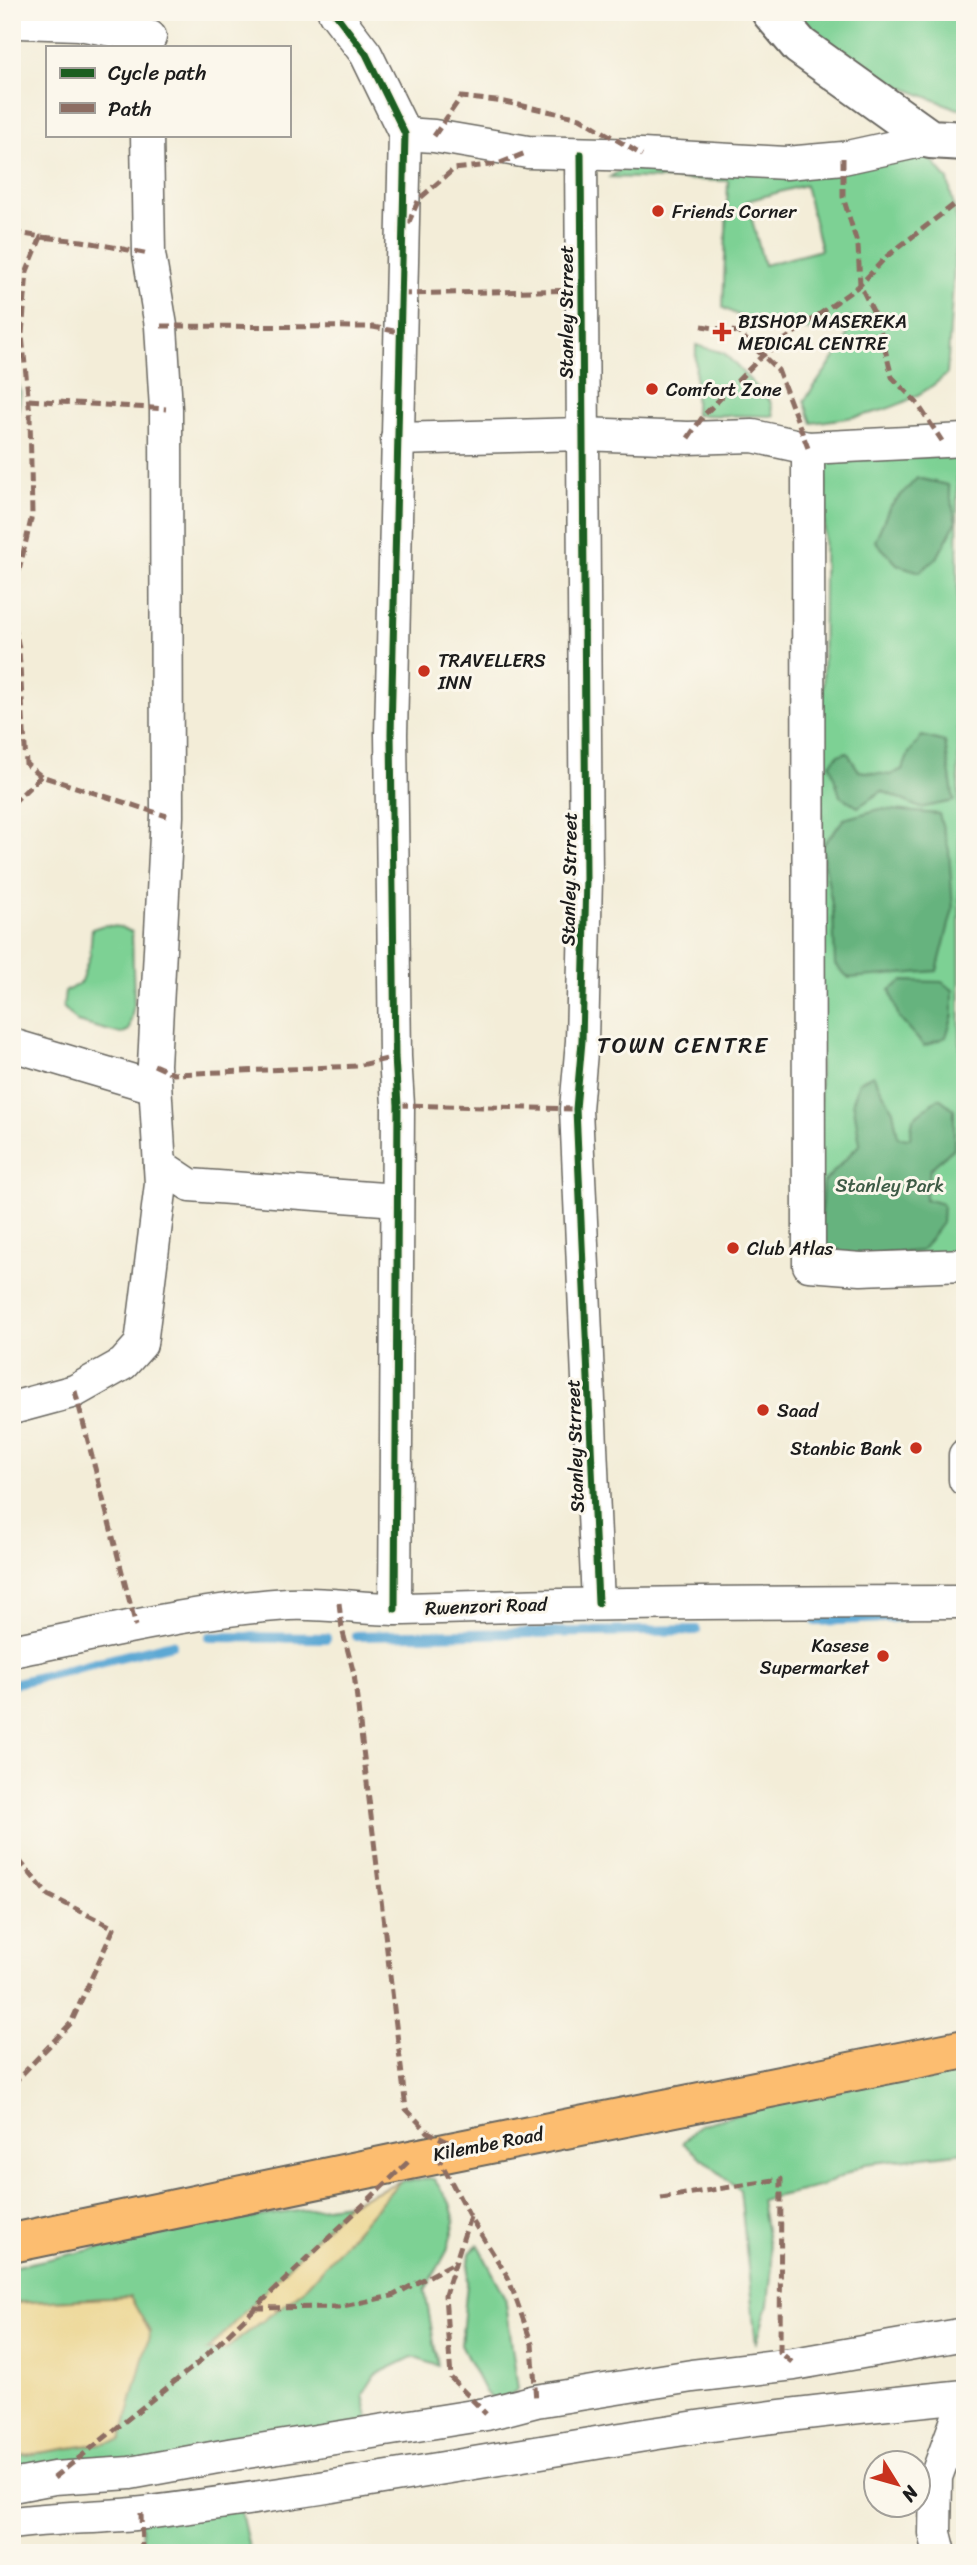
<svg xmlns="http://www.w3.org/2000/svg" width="977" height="2565" viewBox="0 0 977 2565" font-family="Sriracha,sans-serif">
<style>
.green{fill:#7dd194;stroke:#4c7658;stroke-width:2;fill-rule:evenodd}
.forest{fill:#66b37e;stroke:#41684d;stroke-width:2}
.sand{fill:#eeda9e;stroke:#857b5d;stroke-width:2}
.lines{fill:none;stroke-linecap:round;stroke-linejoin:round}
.stream{stroke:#5ca8d4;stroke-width:10}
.minor-casing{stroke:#67655e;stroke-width:35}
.tertiary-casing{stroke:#67655e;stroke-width:42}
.primary-casing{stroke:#67655e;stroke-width:42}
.minor{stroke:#fff;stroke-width:32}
.tertiary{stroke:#fff;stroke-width:38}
.primary{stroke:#fcbd6f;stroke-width:38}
.quiet{stroke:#8d6e63;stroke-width:5;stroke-dasharray:10 5;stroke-linecap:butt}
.cycleway-casing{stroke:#fbf7ec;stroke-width:11}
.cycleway{stroke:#1b5e20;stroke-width:7}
.poi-dot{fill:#c8321e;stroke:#fbf7ec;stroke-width:2.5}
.labels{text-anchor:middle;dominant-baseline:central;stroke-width:6;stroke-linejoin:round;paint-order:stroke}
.poi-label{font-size:19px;fill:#1c1c1c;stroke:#fbf7ec;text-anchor:start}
.street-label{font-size:19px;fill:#1c1c1c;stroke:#fbf7ec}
.park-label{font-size:19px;fill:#3e5b46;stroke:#fbf7ec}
.quarter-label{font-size:23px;letter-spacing:2px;fill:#1c1c1c;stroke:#fbf7ec}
</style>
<rect width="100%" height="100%" fill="#fbf7ec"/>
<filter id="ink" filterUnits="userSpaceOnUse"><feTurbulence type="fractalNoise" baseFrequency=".0143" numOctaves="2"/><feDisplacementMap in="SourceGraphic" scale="14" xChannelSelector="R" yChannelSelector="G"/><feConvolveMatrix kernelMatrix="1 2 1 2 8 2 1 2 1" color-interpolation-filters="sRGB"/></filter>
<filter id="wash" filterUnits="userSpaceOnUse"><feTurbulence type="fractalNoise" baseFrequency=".00686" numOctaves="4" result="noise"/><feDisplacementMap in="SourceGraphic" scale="28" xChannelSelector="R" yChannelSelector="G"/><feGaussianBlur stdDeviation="1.57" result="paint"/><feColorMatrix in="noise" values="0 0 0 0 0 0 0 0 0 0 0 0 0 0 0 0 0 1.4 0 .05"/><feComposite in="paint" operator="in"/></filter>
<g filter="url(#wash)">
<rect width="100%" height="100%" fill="#f3edd8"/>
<g class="green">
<polygon points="779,12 965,12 965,109 958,109 899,86 840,57"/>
<path d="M920 146 948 180 957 221 947 374C905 411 866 416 812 423L804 401 845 343 851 317 810 331 750 321 723 308 728 181 610 177 632 162ZM805 185 821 250 764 265 747 201Z"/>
<polygon points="696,345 724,353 770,401 774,416 695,415"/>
<polygon points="957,454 961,1256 818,1256 825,461"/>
<polygon points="104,925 120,927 132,932 134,1004 129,1030 121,1034 77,1022 63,1007 65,992 81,982 90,955 92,929"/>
<polygon points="965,2065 965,2152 865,2164 823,2186 761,2200 772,2265 768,2304 756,2345 740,2190 683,2143 700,2125 811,2094"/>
<polygon points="434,2179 450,2203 455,2221 447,2251 425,2291 438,2366 412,2357 375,2375 363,2395 372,2434 12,2478 12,2457 121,2440 139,2371 130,2297 12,2303 12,2267 219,2222 348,2204 208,2351 362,2220 400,2181"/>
<polygon points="478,2245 505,2296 518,2389 499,2403 485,2392 461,2345 470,2253"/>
<polygon points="236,2489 250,2553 143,2553 140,2513"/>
</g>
<g class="forest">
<polygon points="12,368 21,393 16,426 12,429"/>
<polygon points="917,478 948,485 956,522 937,558 920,572 898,565 875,541 889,508"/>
<polygon points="922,736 945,742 954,801 920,808 882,791 858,807 840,796 830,764 838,755 847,752 859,771 890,775 903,769 909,753"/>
<polygon points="880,809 939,814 949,850 953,909 937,971 849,978 835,965 833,911 822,846 844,819"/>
<polygon points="903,981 942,982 953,990 953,1015 946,1037 924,1046 899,1018 890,990"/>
<polygon points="873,1075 893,1110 898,1137 910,1138 913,1118 939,1098 954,1109 954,1148 930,1169 925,1199 943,1204 942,1223 921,1251 843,1257 819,1242 823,1183 860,1144 853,1101 859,1082"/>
</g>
<g class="sand">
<polygon points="400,2181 302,2291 226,2349 207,2351 348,2204"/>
<polygon points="130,2297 150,2332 121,2440 12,2457 12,2303"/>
</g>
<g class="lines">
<g class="stream">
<polyline points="816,1621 905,1617"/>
<polyline points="356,1636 696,1630"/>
<polyline points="210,1637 326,1638"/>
<polyline points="12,1684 172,1644"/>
</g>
</g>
</g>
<g filter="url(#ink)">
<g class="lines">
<g class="minor-casing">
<g id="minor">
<polyline points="334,12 366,54 405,134 391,734 395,1057 398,1105 395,1609"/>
<polyline points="12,19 19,22 79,24 150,37"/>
<polyline points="405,134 434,136 528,152 642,155 786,163 843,158 930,139"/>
<polyline points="581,154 586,878 582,1041 576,1109 598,1603"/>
<polyline points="397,439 582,434 688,438 753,436 808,448"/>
<polyline points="965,440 808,448 809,1265 861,1269 965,1265"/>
<polyline points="12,1045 154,1087"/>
<polyline points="160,1165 190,1185 397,1200"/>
<polyline points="12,1408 75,1391 123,1364 141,1344 161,1184 154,1065 167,816 166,409 161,326 149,254 147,135"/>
<polyline points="965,1455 965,1480"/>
<path d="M12 1651C103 1633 196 1610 288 1604 327 1602 366 1610 404 1609 591 1603 778 1602 965 1602"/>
<polyline points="12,2486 54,2478 130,2473 234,2454 486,2414 536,2401 692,2376 794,2364 965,2334"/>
<path d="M12 2523C56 2517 100 2518 144 2513 329 2490 513 2455 697 2427 786 2414 875 2405 965 2396"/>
<polyline points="940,2553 935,2533 936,2477 965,2398"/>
</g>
</g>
<g class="tertiary-casing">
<polyline id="tertiary" points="771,12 800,46 930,139 965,141"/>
</g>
<g class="primary-casing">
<polyline id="primary" points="12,2243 410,2160 965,2049"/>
</g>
<use href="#minor" class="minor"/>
<use href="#tertiary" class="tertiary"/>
<use href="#primary" class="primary"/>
<g class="quiet">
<polyline points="434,136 461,97 505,102 580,118 642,155"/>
<polyline points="843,158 843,197 858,246 860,285 878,321 892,377 917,403 942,441"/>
<polyline points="408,224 419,199 454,169 498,164 528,152"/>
<polyline points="12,232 48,238"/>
<polyline points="401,294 581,290"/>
<polyline points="161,326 373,327 400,332"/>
<polyline points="702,326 738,332 778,370 808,448"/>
<polyline points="29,400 166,409"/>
<polyline points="688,438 704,415 762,356 860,285 886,257 965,196"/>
<polyline points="12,601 32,515 30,415 22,335 27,271 41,237 82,241 149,254"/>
<polyline points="12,609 19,649 26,764 41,776 167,816"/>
<polyline points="12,804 41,776"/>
<polyline points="154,1065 174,1074 357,1066 395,1057"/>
<polyline points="398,1105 576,1109"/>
<polyline points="75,1391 136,1626"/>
<polyline points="339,1603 342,1629 354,1674 406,2109 428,2132 462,2149"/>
<polyline points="12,2085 71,2023 114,1928 48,1895 13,1853"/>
<polyline points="437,2155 470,2217 508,2277 532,2344 536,2401"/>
<polyline points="661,2198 781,2179 780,2352 794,2364"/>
<polyline points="470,2217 445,2295 451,2378 486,2414"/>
<polyline points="255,2308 338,2307 392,2296 456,2262"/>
<polyline points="54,2478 198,2363 410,2160"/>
<polyline points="141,2513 142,2553"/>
</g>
<g class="cycleway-casing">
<g id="cycleway">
<polyline points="334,12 366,54 405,134 391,734 395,1057 398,1105 395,1609"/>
<polyline points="581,154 586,878 582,1041 576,1109 598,1603"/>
</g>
</g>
<use href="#cycleway" class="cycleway"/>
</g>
</g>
<g class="poi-dot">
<circle cx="658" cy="211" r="7"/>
<path d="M718.5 321.5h7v7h7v7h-7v7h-7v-7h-7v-7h7z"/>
<circle cx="652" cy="389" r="7"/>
<circle cx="424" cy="671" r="7"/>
<circle cx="733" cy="1248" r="7"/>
<circle cx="763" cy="1410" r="7"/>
<circle cx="916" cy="1448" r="7"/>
<circle cx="883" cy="1656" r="7"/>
</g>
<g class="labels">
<g class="poi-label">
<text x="672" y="211">Friends Corner</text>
<text x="738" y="321">BISHOP MASEREKA<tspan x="738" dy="22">MEDICAL CENTRE</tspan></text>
<text x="666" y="389">Comfort Zone</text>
<text x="438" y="660">TRAVELLERS<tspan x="438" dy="22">INN</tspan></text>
<text x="747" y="1248">Club Atlas</text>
<text x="777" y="1410">Saad</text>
<text x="902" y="1448" text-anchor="end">Stanbic Bank</text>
<text x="869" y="1645" text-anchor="end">Kasese<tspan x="869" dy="22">Supermarket</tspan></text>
</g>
<g class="street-label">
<text transform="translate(566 312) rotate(-90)">Stanley Strreet</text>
<text transform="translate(569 879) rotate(-89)">Stanley Strreet</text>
<text transform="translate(575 1446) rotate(-92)">Stanley Strreet</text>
<text transform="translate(486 1606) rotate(-2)">Rwenzori Road</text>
<text transform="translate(488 2144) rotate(-11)">Kilembe Road</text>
</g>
<g class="park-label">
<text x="890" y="1185">Stanley Park</text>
</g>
<g class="quarter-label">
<text x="683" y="1045">TOWN CENTRE</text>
</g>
</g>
<rect width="977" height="2565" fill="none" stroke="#fbf7ec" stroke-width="42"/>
<rect x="46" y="46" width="245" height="91" fill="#fbf7ec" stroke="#a29f99" stroke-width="2"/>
<rect x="60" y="68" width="35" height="10" fill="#1b5e20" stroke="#a29f99" stroke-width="2"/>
<text x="108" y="80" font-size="21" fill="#1c1c1c">Cycle path</text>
<rect x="60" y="103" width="35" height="10" fill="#8d6e63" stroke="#a29f99" stroke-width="2"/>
<text x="108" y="116" font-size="21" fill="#1c1c1c">Path</text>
<g transform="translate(897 2484) rotate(127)"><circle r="33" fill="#fbf7ec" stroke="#a29f99" stroke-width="2"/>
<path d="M0-5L12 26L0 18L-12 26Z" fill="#c8321e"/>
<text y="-10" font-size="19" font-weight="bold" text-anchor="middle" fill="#1c1c1c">N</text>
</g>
</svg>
